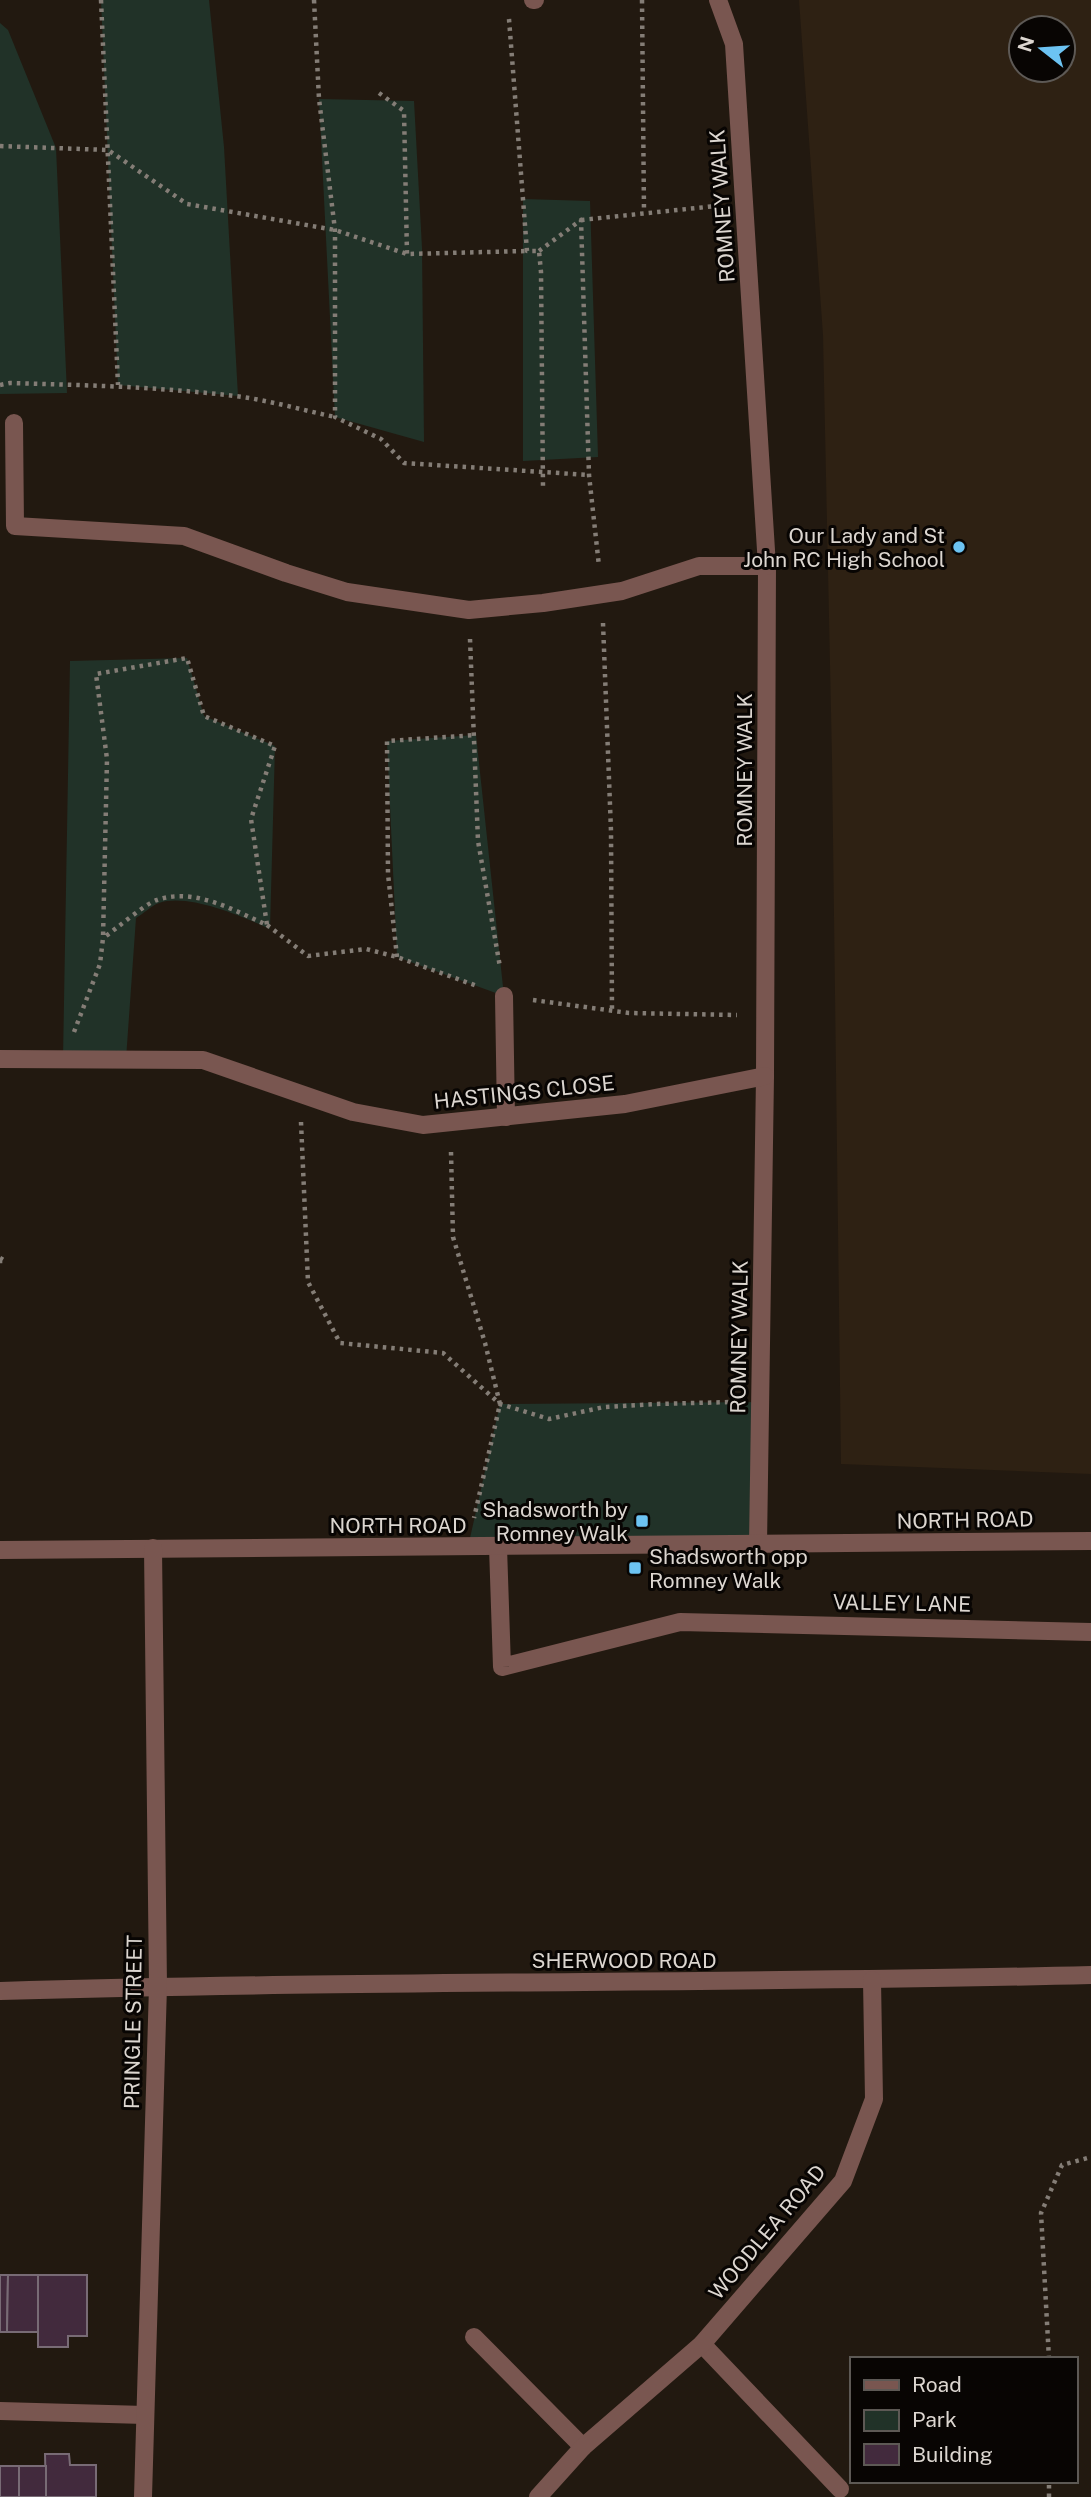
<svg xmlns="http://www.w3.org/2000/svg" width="1091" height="2497" viewBox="0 0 1091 2497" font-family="'Public Sans',sans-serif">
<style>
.built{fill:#2e2113;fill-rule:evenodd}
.green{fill:#213228}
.building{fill:#422a3d;stroke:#786b75;stroke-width:2}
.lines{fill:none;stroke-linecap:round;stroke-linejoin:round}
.path{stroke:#847d76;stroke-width:4.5;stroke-dasharray:3.5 5;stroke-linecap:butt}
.minor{stroke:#795650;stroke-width:18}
.poi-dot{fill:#6cc3f2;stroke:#080503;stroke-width:2.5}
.labels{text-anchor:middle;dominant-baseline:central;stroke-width:6;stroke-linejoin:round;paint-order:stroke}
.street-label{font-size:21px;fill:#dcd6d0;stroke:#080503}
.poi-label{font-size:21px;fill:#dcd6d0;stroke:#080503;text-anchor:end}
</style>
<rect width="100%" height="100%" fill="#221910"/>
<path class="built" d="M799 0H1091V1474L841 1464 832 759 823 335ZM1021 28H1063V70H1021Z"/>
<g class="green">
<polygon points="101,0 209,0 224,147 238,396 118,385"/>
<polygon points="0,23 8,30 56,148 67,393 0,394"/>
<polygon points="319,99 414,101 422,248 424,442 335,417"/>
<polygon points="523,199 590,201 598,457 523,461"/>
<path d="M187 658 204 716 275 746 270 929C243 917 189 893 159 903 151 906 143 914 136 918L126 1059H63L70 661Z"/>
<polygon points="476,735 504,996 397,957 387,741"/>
<polygon points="761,1402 758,1545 468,1547 500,1404"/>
</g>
<g class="building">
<polygon points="0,2275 8,2275 7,2332 0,2332"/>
<polygon points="8,2275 38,2275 38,2332 7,2332"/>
<polygon points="38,2275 87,2275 87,2336 68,2336 68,2347 38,2347"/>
<polygon points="45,2454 69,2454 70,2465 96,2465 96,2497 46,2497"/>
<rect x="0" y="2466" width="19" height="31"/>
<rect x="19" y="2466" width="27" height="31"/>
</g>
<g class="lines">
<g class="path">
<polyline points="101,0 118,385"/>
<polyline points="314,0 319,99 335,230 335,417 381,439 404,463 589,475"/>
<polyline points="642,0 644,212"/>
<polyline points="509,19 527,251 539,251 541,272 543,488"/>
<polyline points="379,93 404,111 407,254"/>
<polyline points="0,146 108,150 187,204 335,230 407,254 527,251"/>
<polyline points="581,220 716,206"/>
<polyline points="539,251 581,220 589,475 599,566"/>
<path d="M0 385 10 383C85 385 160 387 235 396 268 400 302 410 335 417"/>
<polyline points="603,623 611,831 612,1011"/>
<polyline points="470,639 478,841 500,967"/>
<polyline points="267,925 308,956 366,949 397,957 477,986"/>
<polyline points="397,957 388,874 387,741 476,735"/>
<polyline points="533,1000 629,1013 737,1015"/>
<path d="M74 1032 100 964 103 938 107 759 96 674 187 658 204 716 275 746 251 819 267 925C233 910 194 887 157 900 146 903 115 930 103 938"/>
<polyline points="301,1122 308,1282 340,1343 443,1353 500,1404 549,1419 604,1407 655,1404 733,1402"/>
<polyline points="451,1152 453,1237 485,1343 500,1404 474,1518"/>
<polyline points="0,1258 5,1261 0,1261"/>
<polyline points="1049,2359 1041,2213 1062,2165 1091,2157"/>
<polyline points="1049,2497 1049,2481"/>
</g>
<g class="minor">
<polyline points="533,0 535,0"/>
<polyline points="718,0 734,44 767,566 765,1076 758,1545"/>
<polyline points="14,423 15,526 184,536 286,573 347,592 469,610 543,603 622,591 699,566 767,566"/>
<polyline points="504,996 506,1117"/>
<polyline points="0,1059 203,1060 353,1112 423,1125 625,1104 765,1076"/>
<polyline points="498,1547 502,1667 680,1622 1091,1632"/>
<polyline points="0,1550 1091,1541"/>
<path d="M0 1991C364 1980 727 1984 1091 1975"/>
<polyline points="474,2337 583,2447"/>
<polyline points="702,2344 840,2489"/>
<polyline points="0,2411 145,2415"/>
<polyline points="143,2497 158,1986 153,1548"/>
<polyline points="538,2497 583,2447 702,2344 843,2181 874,2099 872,1980"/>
</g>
</g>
<g class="poi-dot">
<circle cx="959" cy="547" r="7"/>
<rect x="635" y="1514" width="14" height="14" rx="3.5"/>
<rect x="628" y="1561" width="14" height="14" rx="3.5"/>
</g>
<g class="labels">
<g class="street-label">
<text transform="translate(722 206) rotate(-94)">ROMNEY WALK</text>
<text transform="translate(744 770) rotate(-90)">ROMNEY WALK</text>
<text transform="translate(524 1092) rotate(-6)">HASTINGS CLOSE</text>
<text transform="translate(739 1337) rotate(-89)">ROMNEY WALK</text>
<text transform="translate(965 1520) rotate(-1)">NORTH ROAD</text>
<text x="398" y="1525">NORTH ROAD</text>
<text transform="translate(902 1603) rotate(1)">VALLEY LANE</text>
<text x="624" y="1960">SHERWOOD ROAD</text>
<text transform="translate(133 2022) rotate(-89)">PRINGLE STREET</text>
<text transform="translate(767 2232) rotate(-50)">WOODLEA ROAD</text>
</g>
<g class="poi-label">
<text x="945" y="535">Our Lady and St<tspan x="945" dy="24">John RC High School</tspan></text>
<text x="628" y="1509">Shadsworth by<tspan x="628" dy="24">Romney Walk</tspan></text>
<text x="649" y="1556" text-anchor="start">Shadsworth opp<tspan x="649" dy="24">Romney Walk</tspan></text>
</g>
</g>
<rect x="850" y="2357" width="228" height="126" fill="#080503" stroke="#5d5955" stroke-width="2"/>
<rect x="864" y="2380" width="35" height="10" fill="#795650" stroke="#5d5955" stroke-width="2"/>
<text x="912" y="2392" font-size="21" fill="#dcd6d0">Road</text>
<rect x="864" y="2410" width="35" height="21" fill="#213228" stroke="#5d5955" stroke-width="2"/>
<text x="912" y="2427" font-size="21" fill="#dcd6d0">Park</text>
<rect x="864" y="2444" width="35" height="21" fill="#422a3d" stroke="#5d5955" stroke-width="2"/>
<text x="912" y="2462" font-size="21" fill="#dcd6d0">Building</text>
<g transform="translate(1042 49) rotate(287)"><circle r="33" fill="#080503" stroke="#5d5955" stroke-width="2"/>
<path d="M0-5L12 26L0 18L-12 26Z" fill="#6cc3f2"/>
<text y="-10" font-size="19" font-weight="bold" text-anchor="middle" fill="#dcd6d0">N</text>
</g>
</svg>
